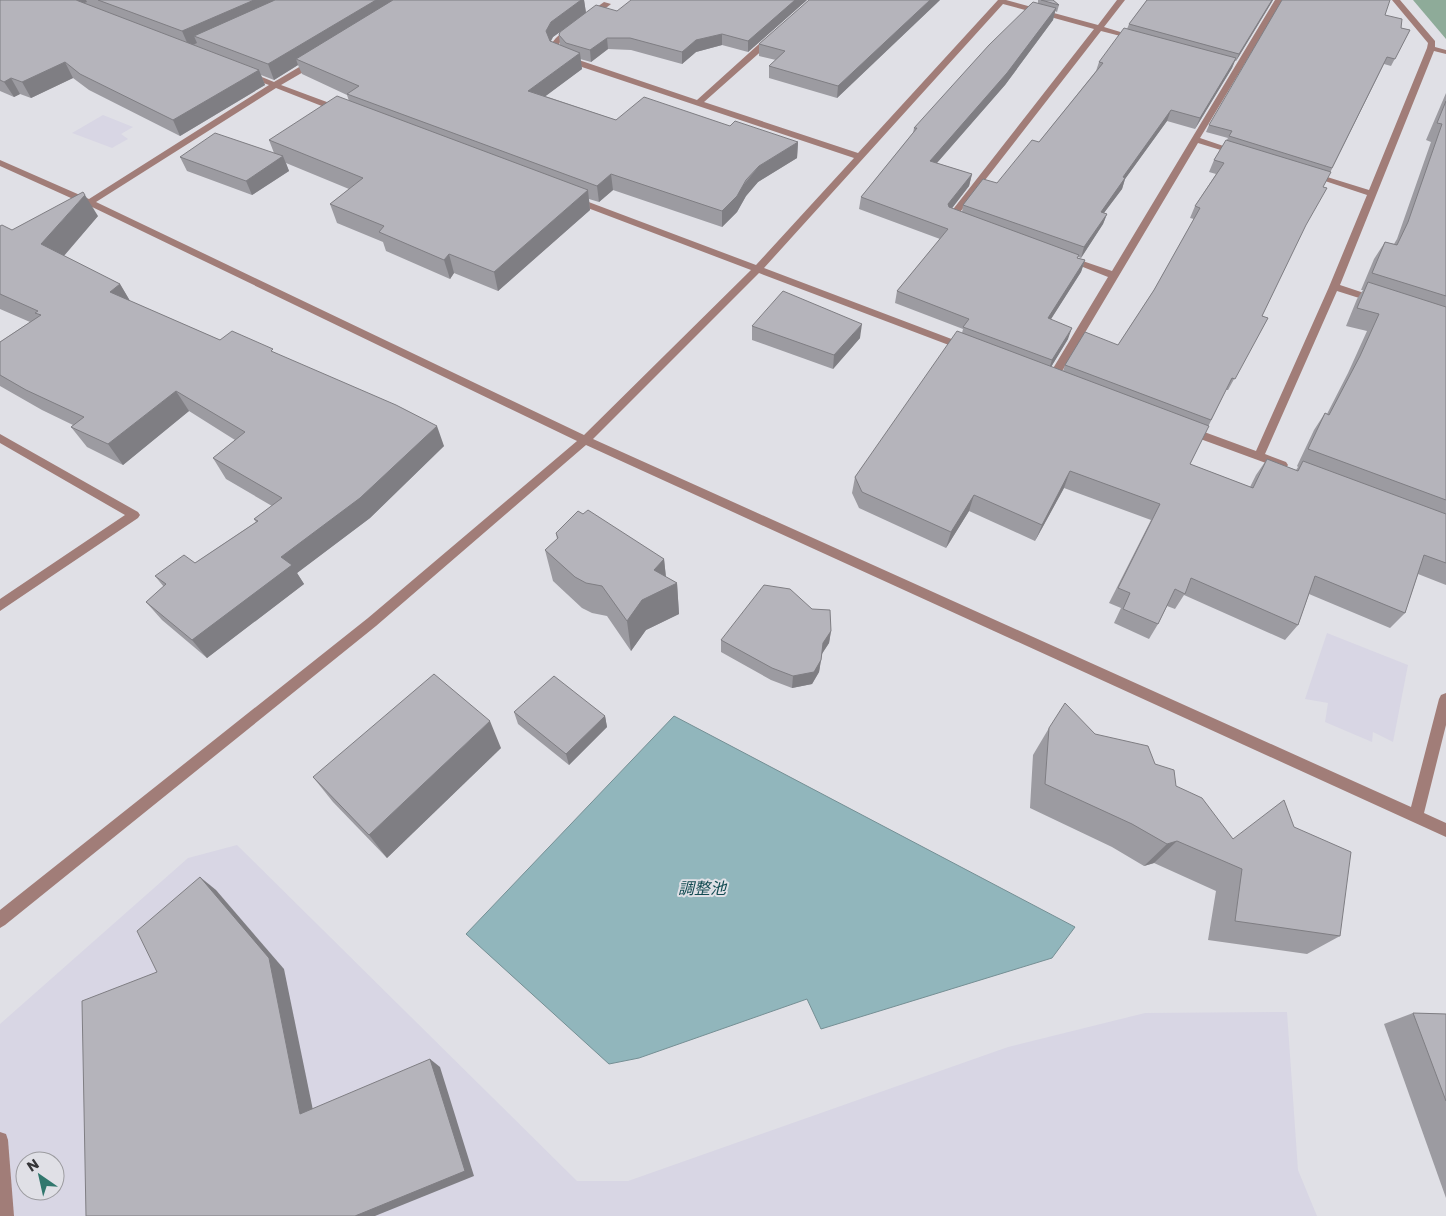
<svg xmlns="http://www.w3.org/2000/svg" width="1446" height="1216" viewBox="0 0 1446 1216" font-family="Poppins,'Noto Sans JP',sans-serif">
<style>
.built{fill:#d8d6e4;fill-rule:evenodd}
.forest{fill:#8eab99}
.water{fill:#91b6bc;stroke:#758f94}
.lines{fill:none;stroke-linecap:round;stroke-linejoin:round}
.minor{fill:#a17d78;fill-rule:evenodd}
.wall{fill:#9c9ba1;fill-rule:evenodd}
.shaded-wall{fill:#7f7e83}
.building{fill:#b5b4bb;stroke:#7f7e83}
.labels{text-anchor:middle;dominant-baseline:central;stroke-width:4;stroke-linejoin:round;paint-order:stroke}
.water-label{font-size:16px;font-style:italic;fill:#134b52;stroke:#e0e0e6}
</style>
<rect width="100%" height="100%" fill="#e0e0e6"/>
<g class="built">
<polygon points="103,115 133,127 121,134 128,139 112,148 72,133"/>
<polygon points="1327,633 1408,665 1393,742 1373,732 1372,742 1325,722 1328,703 1305,699"/>
<path d="M237 845 577 1181H628L1008 1047 1145 1013 1287 1012 1298 1170 1317 1216H0V1024L188 858ZM25 1161H55V1191H25Z"/>
</g>
<polygon class="forest" points="1413,0 1446,0 1446,39"/>
<polygon class="water" points="674,716 1075,927 1052,958 821,1029 807,999 639,1058 609,1064 466,934"/>
<g class="lines">
<g class="minor">
<path d="M998 0H1006L1098 25 1117 0H1125L1104 27 1140 38 1136 40 1101 31 957 216 963 220 958 223 947 217 1094 29 1003 4 764 268 970 346V350H962L759 273 593 439 1411 807 1439 699 1441 695 1446 693V725L1424 813 1446 823V837L586 445 376 626 5 925 0 928V910L368 618 577 441 90 206 81 208 79 206 82 203 0 166V160L89 199 269 85 244 76V72H250L274 82 311 60H317V64L281 85 343 108V112H337L276 88 96 202 584 435 751 270 572 202V198H578L756 265 854 158 561 60 553 55 550 47C554 38 566 27 576 27V31L560 42 558 47 560 52 567 56 697 100 768 36H774V40L704 102 858 153Z"/>
<polygon points="1275,0 1283,0 1200,138 1241,152 1237,155 1198,143 1055,383 1047,383 1046,380 1108,277 1063,259 1068,256 1112,271"/>
<polygon points="1392,0 1400,0 1435,41 1435,47 1446,50 1446,54 1434,51 1340,285 1379,298 1380,300 1375,303 1337,291 1265,454 1286,462 1288,465 1286,468 1282,469 1184,433 1182,430 1188,426 1256,451 1329,287 1367,195 1307,175 1311,172 1369,190 1427,48 1428,43"/>
<polygon points="604,2 611,4 592,19 586,19 586,15"/>
<polygon points="0,434 138,512 140,515 138,518 0,611 0,599 125,515 0,443"/>
<polygon points="0,1132 6,1134 8,1140 14,1216 0,1216"/>
</g>
</g>
<g class="wall">
<path d="M0 0H584L586 13 807 0 748 52 722 45 696 52 682 64 631 50 608 49 591 62 580 59 582 69 545 96 616 120 730 126 798 142 797 158 758 182 746 196 737 212 722 227 613 190 599 202 589 199 590 210 498 291 454 273 450 279 386 251 383 242 337 223 330 204 349 189 286 163 289 171 252 195 187 171 180 157 274 153 269 140 349 101 347 95 302 74 298 65 274 80 261 75 265 85 180 136 89 90 73 78 31 98 20 94 14 97 0 91ZM560 32 559 35 560 45 551 41 553 37Z"/>
<polygon points="940,0 837,98 769,78 769,66 776,60 759,56 759,44"/>
<polygon points="1038,0 1053,0 1059,5 1057,12 1055,11 1053,20 1005,85 937,163 972,174 969,186 952,208 962,212 963,205 997,183 1039,142 1096,71 1099,62 1127,29 1129,24 1147,0 1273,0 1236,61 1235,61 1232,68 1195,129 1167,121 1125,179 1122,189 1104,213 1107,214 1103,224 1081,258 1078,257 1078,258 1085,260 1081,272 1051,319 1068,339 1051,367 1063,371 1065,365 1118,345 1154,290 1194,219 1190,218 1195,206 1216,174 1209,172 1214,160 1228,138 1206,132 1209,125 1385,15 1401,28 1410,30 1391,66 1384,64 1323,187 1304,228 1262,316 1268,318 1228,390 1226,390 1190,464 1250,487 1256,475 1267,459 1296,470 1298,467 1297,466 1314,430 1325,413 1327,414 1348,373 1367,331 1346,326 1357,299 1363,290 1361,290 1374,259 1385,242 1394,244 1397,239 1431,142 1426,140 1446,93 1446,585 1418,574 1405,613 1390,628 1309,594 1298,625 1285,640 1184,595 1175,609 1167,606 1158,624 1149,639 1114,623 1121,608 1109,603 1151,520 1064,488 1035,541 969,511 946,548 859,508 852,493 855,477 962,333 963,329 895,303 897,291 940,239 859,209 861,197 913,133 914,128 1038,3"/>
<polygon points="98,216 64,256 120,284 130,301 220,340 275,353 444,446 370,518 297,573 304,584 207,658 162,620 146,602 164,587 155,576 195,563 256,522 254,519 272,506 226,479 213,458 235,440 189,411 123,465 87,447 71,427 73,425 42,410 0,386 0,342 30,322 0,309 0,226 12,230"/>
<polygon points="752,326 860,338 833,369 752,340"/>
<polygon points="556,533 664,559 666,577 677,583 679,614 646,630 631,651 607,616 592,613 582,608 553,581 545,550 557,539"/>
<polygon points="831,631 829,643 822,654 819,672 812,684 792,688 771,680 721,652 721,640"/>
<polygon points="514,712 605,716 607,727 569,765 518,724"/>
<polygon points="1049,728 1095,734 1155,764 1176,786 1233,839 1294,827 1340,936 1307,954 1208,940 1216,891 1154,863 1144,866 1112,847 1030,808 1033,755"/>
<polygon points="501,748 387,858 333,802 313,777"/>
<polygon points="1413,1013 1446,1014 1446,1198 1384,1024"/>
</g>
<g class="shaded-wall">
<polygon points="76,0 86,0 87,2 79,5"/>
<polygon points="254,0 294,0 194,36 197,43 189,47 182,31"/>
<polygon points="376,0 405,0 296,59 298,65 274,80 268,64"/>
<polygon points="581,0 584,0 586,13 553,37 548,46 546,31 551,22"/>
<polygon points="795,0 807,0 748,52 748,41"/>
<polygon points="930,0 940,0 837,98 838,86"/>
<polygon points="1272,0 1273,0 1236,61 1239,54"/>
<polygon points="1056,8 1053,20 1005,85 928,173 930,161"/>
<polygon points="722,34 722,45 696,52 682,64 682,52 696,40"/>
<polygon points="607,38 608,49 591,62 590,50"/>
<polygon points="580,53 582,69 531,107 528,91"/>
<polygon points="1236,58 1232,68 1195,129 1200,118"/>
<polygon points="65,62 73,78 31,98 22,82"/>
<polygon points="259,70 265,85 180,136 173,120"/>
<polygon points="11,78 20,94 14,97 4,82"/>
<polygon points="1171,110 1167,121 1125,179 1122,189 1097,222 1101,212 1123,177"/>
<polygon points="798,142 797,158 758,182 746,196 737,212 722,227 722,211 759,166"/>
<polygon points="283,156 289,171 252,195 246,181"/>
<polygon points="611,174 613,190 599,202 597,186"/>
<polygon points="972,174 969,186 946,216 948,204"/>
<polygon points="588,190 590,210 498,291 494,272"/>
<polygon points="85,195 98,216 55,266 41,244"/>
<polygon points="1107,214 1103,224 1081,258 1084,247"/>
<polygon points="449,254 454,273 450,279 444,260"/>
<polygon points="1085,260 1081,272 1044,330 1048,318"/>
<polygon points="120,284 133,306 110,292"/>
<polygon points="862,324 860,338 833,369 834,355"/>
<polygon points="1072,328 1068,339 1048,372 1052,360"/>
<polygon points="176,391 189,411 123,465 108,444"/>
<polygon points="437,426 444,446 370,518 297,573 304,584 207,658 192,640 281,557"/>
<polygon points="1070,471 1064,488 1035,541 1042,525"/>
<polygon points="974,495 969,511 946,548 951,532"/>
<polygon points="664,559 667,588 677,583 679,614 646,630 631,651 627,621 654,570"/>
<polygon points="831,631 829,643 821,655 823,643"/>
<polygon points="821,660 819,672 812,684 792,688 793,676"/>
<polygon points="605,716 607,727 569,765 566,754"/>
<polygon points="490,721 501,748 387,858 369,835"/>
<polygon points="1177,841 1154,863 1144,866 1167,844"/>
<polygon points="200,877 216,890 284,969 315,1120 300,1114"/>
<polygon points="430,1059 440,1067 474,1176 375,1216 355,1216"/>
</g>
<g class="building">
<polygon points="0,0 76,0 259,70 173,120 80,74 65,62 22,82 11,78 4,82 0,80"/>
<polygon points="98,0 254,0 182,31"/>
<polygon points="275,0 376,0 268,64 194,36"/>
<polygon points="393,0 581,0 551,22 546,31 550,41 580,53 528,91 616,120 644,97 730,126 735,121 798,142 759,166 746,180 737,196 722,211 611,174 597,186 347,94 359,86 296,59"/>
<polygon points="631,0 795,0 748,41 722,34 696,40 682,52 630,38 607,38 590,50 566,43 559,35 560,32 596,5 617,11"/>
<polygon points="809,0 930,0 838,86 769,66 785,51 759,44"/>
<polygon points="1041,0 1053,0 1059,5"/>
<polygon points="1147,0 1272,0 1239,54 1129,24"/>
<polygon points="1282,0 1390,0 1385,15 1402,19 1401,28 1410,30 1395,59 1387,57 1332,168 1229,136 1232,131 1209,125"/>
<polygon points="1033,2 1056,8 1007,73 930,161 972,174 948,204 949,207 1079,255 1077,258 1085,260 1048,318 1072,328 1052,360 963,327 969,319 897,291 948,229 861,197 917,128 914,128 989,45"/>
<polygon points="1124,28 1236,58 1200,118 1171,110 1123,177 1125,178 1101,212 1107,214 1084,247 963,205 983,179 997,183 1032,140 1039,142 1103,63 1099,62"/>
<polygon points="337,96 588,190 494,272 449,254 444,260 379,232 384,226 330,204 363,178 269,140"/>
<polygon points="1446,101 1446,296 1372,273 1385,242 1397,245 1408,222 1442,124 1437,123"/>
<polygon points="215,133 283,156 246,181 180,157"/>
<polygon points="1226,140 1331,172 1323,187 1327,188 1306,225 1262,316 1268,318 1235,379 1232,378 1211,420 1065,365 1085,332 1118,345 1154,290 1200,208 1195,206 1224,163 1214,160"/>
<polygon points="83,192 85,195 41,244 120,284 110,292 220,340 232,331 273,349 271,351 396,405 437,426 360,498 281,557 292,565 192,640 146,602 166,584 155,576 184,555 195,563 258,521 254,519 282,498 213,458 245,432 176,391 108,444 71,427 84,417 26,390 0,375 0,342 41,315 35,313 38,311 0,294 0,226 2,225 12,230"/>
<polygon points="1368,282 1446,307 1446,500 1308,449 1325,413 1329,415 1360,356 1379,314 1357,308"/>
<polygon points="783,291 862,324 834,355 752,326"/>
<polygon points="957,331 1209,426 1190,464 1253,488 1267,459 1298,471 1303,461 1446,514 1446,563 1424,555 1405,613 1315,576 1298,625 1191,578 1185,594 1175,589 1158,624 1123,609 1130,593 1118,588 1160,504 1070,471 1042,525 974,495 951,532 862,492 855,477"/>
<polygon points="588,510 664,559 654,570 677,583 642,600 627,621 602,586 586,583 575,577 545,550 558,538 556,533 578,511 583,514"/>
<polygon points="764,585 790,589 812,609 830,610 831,631 823,643 821,660 814,672 793,676 772,668 721,640"/>
<polygon points="434,674 490,721 369,835 313,777"/>
<polygon points="554,676 605,716 566,754 514,712"/>
<polygon points="1065,703 1095,734 1148,746 1155,764 1174,770 1176,786 1202,798 1233,839 1284,800 1294,827 1351,852 1340,936 1235,921 1242,869 1177,841 1167,844 1132,824 1045,784 1049,728"/>
<polygon points="200,877 269,958 300,1114 430,1059 465,1171 355,1216 86,1216 82,1001 157,972 137,931"/>
<polygon points="1413,1013 1446,1014 1446,1101"/>
</g>
<g class="labels">
<g class="water-label">
<text x="702" y="888">調整池</text>
</g>
</g>
<g transform="translate(40 1176) rotate(326)"><circle r="24" fill="#e0e0e6" stroke="#9c9ca0"/>
<path d="M0-4L9 19L0 12L-9 19Z" fill="#31776d"/>
<text y="-8" font-size="14" font-weight="bold" text-anchor="middle" fill="#353538">N</text>
</g>
</svg>
